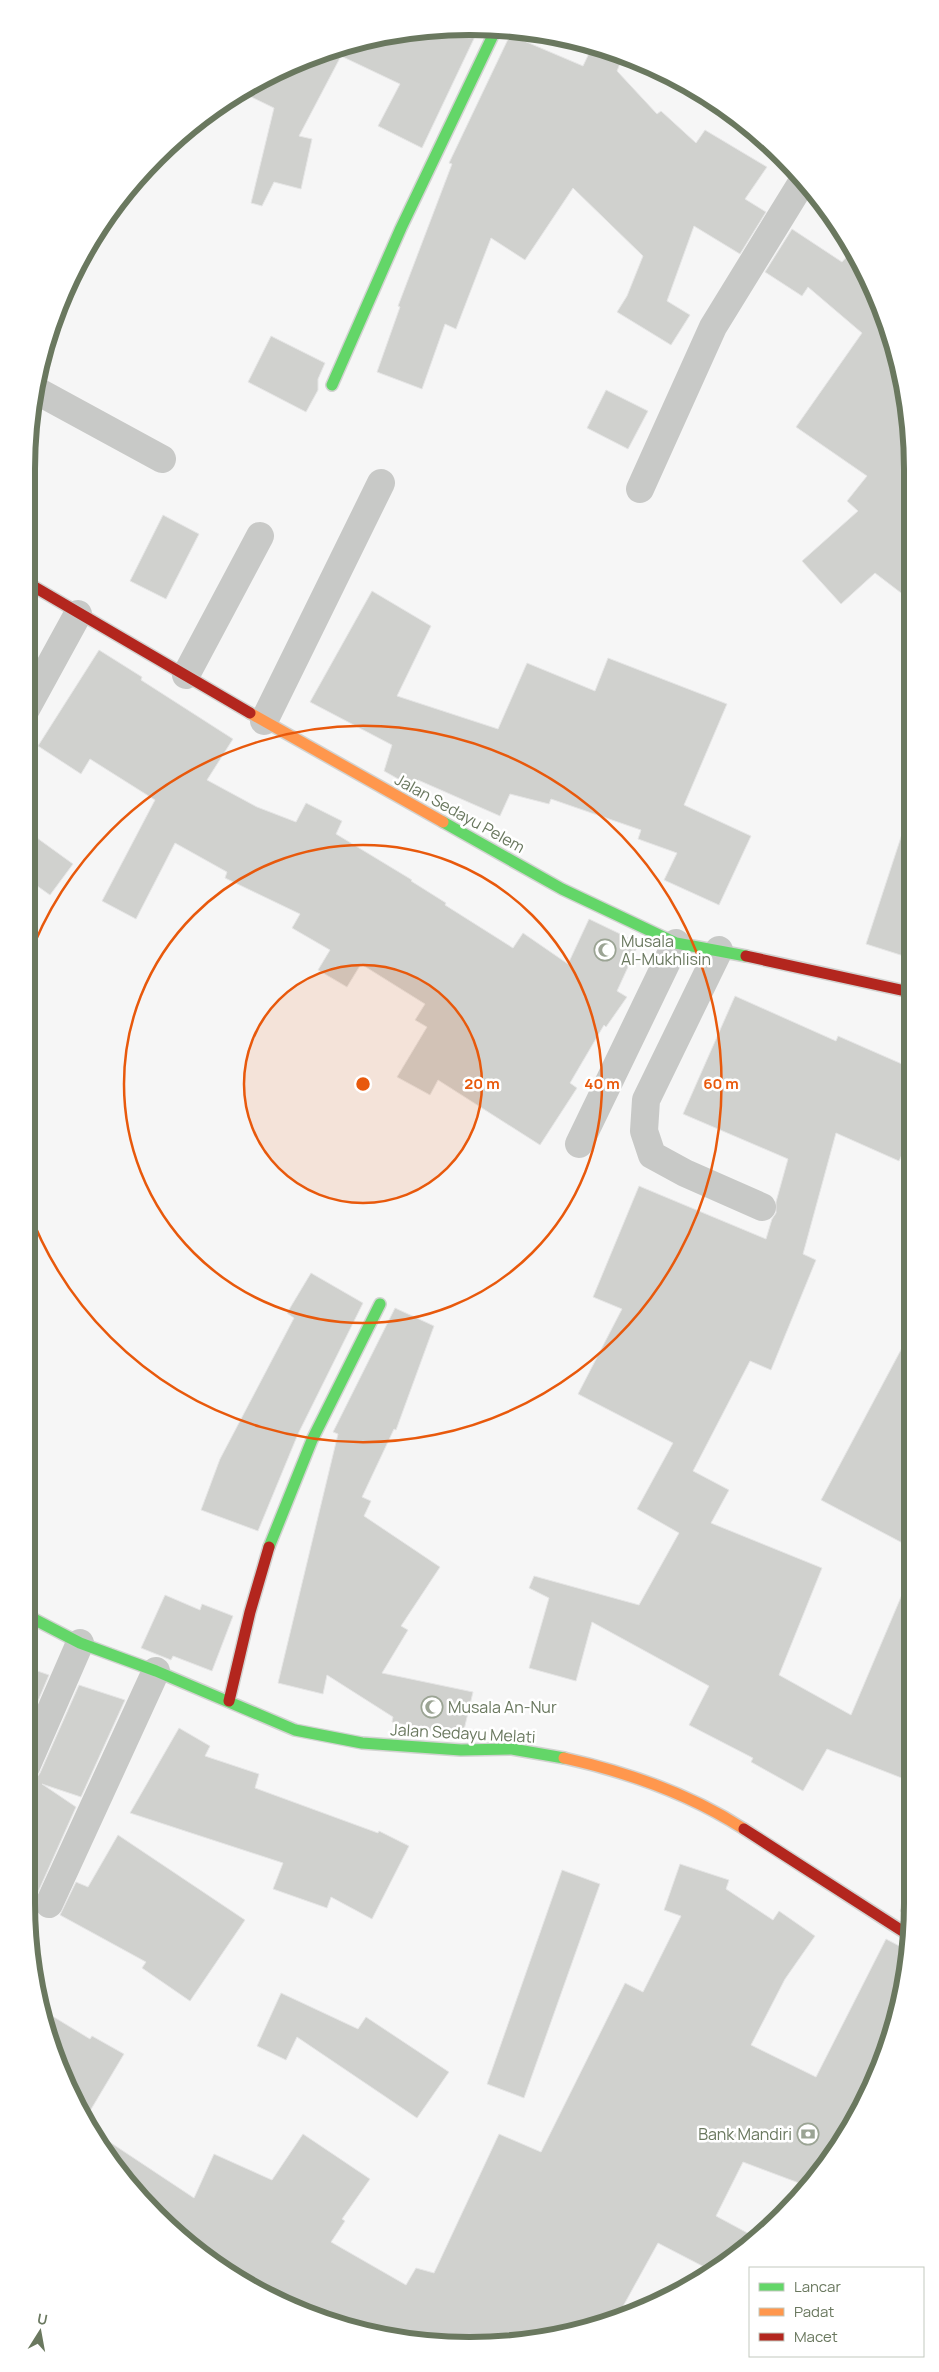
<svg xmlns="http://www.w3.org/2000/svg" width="939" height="2372" viewBox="0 0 939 2372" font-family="Manrope,sans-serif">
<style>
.building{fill:#d0d1ce;stroke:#e6e6e6}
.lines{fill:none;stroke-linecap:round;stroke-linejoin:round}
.fast-casing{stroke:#d2d3d1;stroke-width:14}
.slow-casing{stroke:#d2d3d1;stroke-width:14}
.jam-casing{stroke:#d2d3d1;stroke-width:14}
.street{stroke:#c8c9c7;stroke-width:28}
.fast{stroke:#63d668;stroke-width:11}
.slow{stroke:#ff974d;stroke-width:11}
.jam{stroke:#b3261e;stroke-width:11}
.ring{fill:none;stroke:#e8590c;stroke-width:2.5}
.labels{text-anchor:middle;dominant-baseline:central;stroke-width:5;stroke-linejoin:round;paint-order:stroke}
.street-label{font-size:16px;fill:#6a785f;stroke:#fff}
.poi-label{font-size:16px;fill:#6a785f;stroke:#fff;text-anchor:start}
.rim{fill:none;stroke:#6a785f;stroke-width:6}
.centre{fill:#e8590c;stroke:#fff;stroke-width:2.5}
.ring-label{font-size:15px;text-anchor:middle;font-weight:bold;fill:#e8590c;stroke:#fff;stroke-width:5;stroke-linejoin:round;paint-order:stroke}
</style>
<rect width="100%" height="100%" fill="#f6f6f6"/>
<g class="building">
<polygon points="440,27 479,28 422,148 378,126 400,84 341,56 299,136 312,139 301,189 274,182 262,206 251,203 274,108 241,92 273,72 354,41"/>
<polygon points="510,35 583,66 592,47 621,61 617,71 657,114 661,111 696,143 705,130 767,167 745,199 766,212 740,254 694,226 667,301 690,315 671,345 617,312 627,296 643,256 573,188 525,260 491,238 456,329 445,324 422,389 377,372 400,307 398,306 452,164 449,163"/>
<polygon points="792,229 842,262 850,253 879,300 909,411 909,599 875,573 841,604 802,561 858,511 847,501 867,476 796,427 862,333 808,287 802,296 765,272"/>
<polygon points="271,336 325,363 318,379 318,390 306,412 248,382"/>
<polygon points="606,390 648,411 628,449 587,428"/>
<polygon points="163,515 199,534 166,599 130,581"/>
<polygon points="372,591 431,626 397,696 498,729 527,663 595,691 608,658 727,704 684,805 751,836 719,905 664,880 677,853 638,839 641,830 551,799 549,804 510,794 500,816 418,780 416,789 384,771 392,745 310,702"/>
<polygon points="99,650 142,677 141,680 233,739 207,780 257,807 296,822 306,803 342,821 336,834 412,880 411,881 446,903 445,905 513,948 523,933 568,964 589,919 639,943 617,991 627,997 606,1027 604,1025 570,1083 577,1088 540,1145 438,1080 430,1095 397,1077 427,1027 415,1020 425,1004 361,964 347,987 318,970 330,950 292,928 300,914 225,878 227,872 175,843 136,919 102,901 155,800 90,759 81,774 38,746"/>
<polygon points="904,828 910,829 910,958 866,944"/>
<polygon points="26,830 73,864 50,895 26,878"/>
<polygon points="735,996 836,1041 838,1036 911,1068 911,1136 899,1161 836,1133 803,1254 816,1260 771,1370 750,1361 693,1471 729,1490 711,1523 822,1568 779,1675 851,1715 912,1571 912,1782 827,1749 803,1791 751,1762 753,1758 689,1725 709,1686 592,1622 576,1681 529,1668 549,1598 529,1588 534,1576 639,1605 679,1533 637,1509 673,1443 578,1394 622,1309 593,1297 639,1186 766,1239 772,1219 776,1213 776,1202 788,1159 683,1114"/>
<polygon points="311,1273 363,1303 298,1434 258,1531 201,1510 220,1459 294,1318 287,1313"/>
<polygon points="395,1308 434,1326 396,1430 394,1429 362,1497 371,1501 364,1516 440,1567 401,1626 408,1630 382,1673 473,1692 463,1734 444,1733 392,1722 393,1717 327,1675 323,1694 278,1683 338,1434 333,1432"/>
<polygon points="911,1331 912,1541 912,1548 821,1500"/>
<polygon points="165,1595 200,1610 202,1604 233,1616 212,1671 173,1656 171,1660 141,1648"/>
<polygon points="26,1667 49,1675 35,1708 26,1705"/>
<polygon points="79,1685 125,1700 81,1797 42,1784 76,1807 34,1901 26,1897 26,1782 35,1780 40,1773"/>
<polygon points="179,1728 210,1746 205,1756 259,1774 255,1788 378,1833 379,1831 409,1846 372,1919 331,1897 327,1908 273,1889 283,1863 130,1813"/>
<polygon points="118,1835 245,1920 190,2001 142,1968 146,1962 60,1915 76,1882 88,1887"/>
<polygon points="680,1864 729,1880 726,1889 773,1920 779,1911 815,1936 785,1979 751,2045 816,2077 886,1939 905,1949 889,2045 821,2173 807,2186 743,2162 716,2216 753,2236 714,2272 658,2243 616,2319 556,2337 411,2342 327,2322 248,2286 136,2195 94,2136 96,2133 194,2198 214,2154 272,2180 303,2134 370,2179 342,2219 345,2221 331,2242 406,2285 416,2268 434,2273 499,2134 541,2152 625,1983 643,1992 681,1916 664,1910"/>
<polygon points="562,1870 600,1884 524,2098 487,2084"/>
<polygon points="906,1900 913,1902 910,1918 900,1911"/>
<polygon points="281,1993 358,2029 366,2017 449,2072 417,2118 297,2037 286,2060 257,2046"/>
<polygon points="44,2011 90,2039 92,2036 124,2054 84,2121 50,2045"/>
</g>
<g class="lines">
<g class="fast-casing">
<g id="fast">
<polyline points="332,385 401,228 496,29"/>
<polyline points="443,822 562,889 676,943 746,956"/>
<polyline points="269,1547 312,1440 380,1304"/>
<polyline points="26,1615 80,1643 156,1671 295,1730 362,1743 461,1750 512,1749 564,1758"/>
</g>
</g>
<g class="slow-casing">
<g id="slow">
<polyline points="250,713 443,822"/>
<path d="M564 1758C627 1772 690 1794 744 1829"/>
</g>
</g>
<g class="jam-casing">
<g id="jam">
<polyline points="26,582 250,713"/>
<polyline points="746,956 910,992"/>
<polyline points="229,1701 250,1612 269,1547"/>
<polyline points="744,1829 907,1934"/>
</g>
</g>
<g class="street">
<polyline points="39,392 162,459"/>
<polyline points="640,489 713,327 804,179"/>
<polyline points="186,675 260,536"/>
<polyline points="26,709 78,614"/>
<polyline points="264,721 381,483"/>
<polyline points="719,950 646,1100 644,1131 652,1155 685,1173 762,1207"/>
<polyline points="579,1144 676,943"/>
<polyline points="26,1767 80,1643"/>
<polyline points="49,1904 156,1671"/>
</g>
<use href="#fast" class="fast"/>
<use href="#slow" class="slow"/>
<use href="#jam" class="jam"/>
</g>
<circle cx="363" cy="1084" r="119" fill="#e8590c" fill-opacity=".12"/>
<g class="ring">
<circle cx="363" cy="1084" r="119"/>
<circle cx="363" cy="1084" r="239"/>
<path d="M27 962A358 358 0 1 1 27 1206"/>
</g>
<defs>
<g id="mosque-ring" transform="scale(1.125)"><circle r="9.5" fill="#fff" stroke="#9ba494" stroke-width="1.5"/><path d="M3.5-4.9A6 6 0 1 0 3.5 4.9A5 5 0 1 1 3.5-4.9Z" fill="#9ba494"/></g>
<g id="bank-ring" transform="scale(1.125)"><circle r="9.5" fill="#fff" stroke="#9ba494" stroke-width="1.5"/><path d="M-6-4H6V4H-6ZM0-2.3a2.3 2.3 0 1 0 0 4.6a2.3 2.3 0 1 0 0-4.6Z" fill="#9ba494"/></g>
</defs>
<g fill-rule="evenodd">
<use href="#mosque-ring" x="605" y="950"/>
<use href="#mosque-ring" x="432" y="1707"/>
<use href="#bank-ring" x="808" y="2134"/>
</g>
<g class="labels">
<g class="street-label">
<text transform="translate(460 813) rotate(29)">Jalan Sedayu Pelem</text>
<text transform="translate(463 1733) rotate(3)">Jalan Sedayu Melati</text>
</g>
<g class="poi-label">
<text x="621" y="941">Musala<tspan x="621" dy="18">Al-Mukhlisin</tspan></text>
<text x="448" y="1707">Musala An-Nur</text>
<text x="792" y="2134" text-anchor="end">Bank Mandiri</text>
</g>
</g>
<path d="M0 0H939V2372H0ZM469 35H470A434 434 0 0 1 904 469V1903A434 434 0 0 1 470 2337H469A434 434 0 0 1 35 1903V469A434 434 0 0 1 469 35Z" fill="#fff" fill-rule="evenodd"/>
<path class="rim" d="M469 35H470A434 434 0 0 1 904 469V1903A434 434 0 0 1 470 2337H469A434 434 0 0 1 35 1903V469A434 434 0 0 1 469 35Z"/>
<circle cx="363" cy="1084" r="8" class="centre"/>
<g class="ring-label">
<text x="482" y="1089">20 m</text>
<text x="602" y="1089">40 m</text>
<text x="721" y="1089">60 m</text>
</g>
<rect x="749" y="2267" width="175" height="90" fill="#ffffff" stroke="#c3c9bf"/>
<rect x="759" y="2283" width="25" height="8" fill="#63d668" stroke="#c3c9bf"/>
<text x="794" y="2292" font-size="15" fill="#6a785f">Lancar</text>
<rect x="759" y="2308" width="25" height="8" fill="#ff974d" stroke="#c3c9bf"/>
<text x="794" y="2317" font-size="15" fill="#6a785f">Padat</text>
<rect x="759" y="2333" width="25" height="8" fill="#b3261e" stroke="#c3c9bf"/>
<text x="794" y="2342" font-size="15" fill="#6a785f">Macet</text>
<g transform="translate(40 2332) rotate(11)" stroke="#ffffff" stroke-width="4" paint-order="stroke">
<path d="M0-4L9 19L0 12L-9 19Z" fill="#6a785f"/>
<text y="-8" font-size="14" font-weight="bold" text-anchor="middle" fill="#6a785f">U</text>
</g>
</svg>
